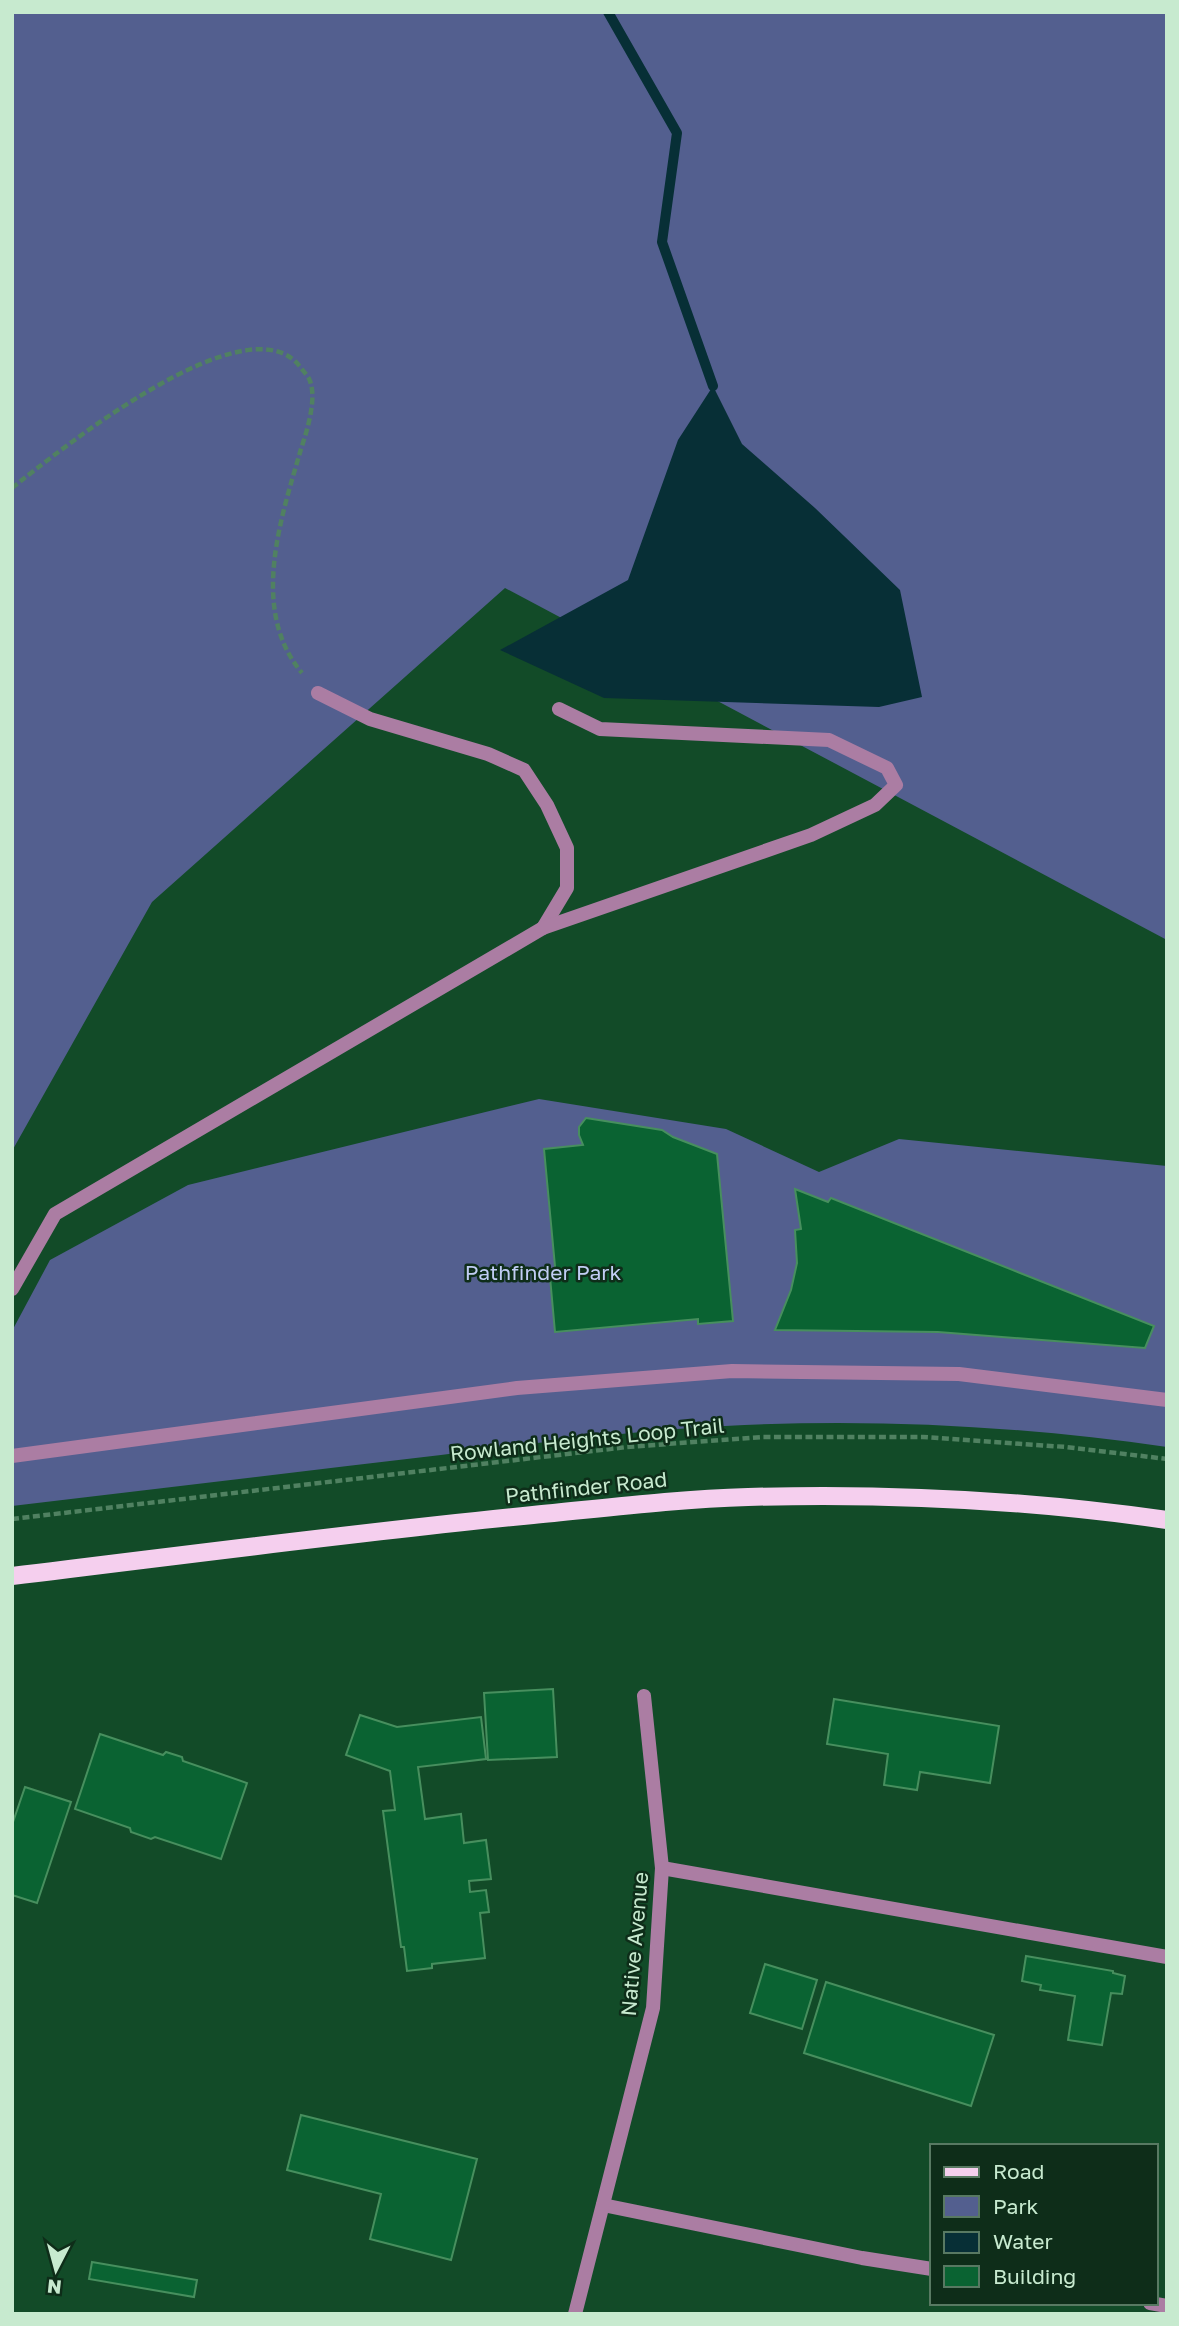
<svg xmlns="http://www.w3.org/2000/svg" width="1179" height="2326" viewBox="0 0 1179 2326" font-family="'Golos Text',sans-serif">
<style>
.green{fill:#535f8f}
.water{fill:#072f36}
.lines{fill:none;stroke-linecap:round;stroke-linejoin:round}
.stream{stroke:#072f36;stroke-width:10}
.building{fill:#0a6332;stroke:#478f5e;stroke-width:2}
.path{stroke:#508161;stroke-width:4.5;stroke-dasharray:7 3.5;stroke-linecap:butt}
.lane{stroke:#ab7da3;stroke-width:14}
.street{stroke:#ab7da3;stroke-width:14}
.primary{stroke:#f5cfee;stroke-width:18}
.labels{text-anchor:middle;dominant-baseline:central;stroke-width:5;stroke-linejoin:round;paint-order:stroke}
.park-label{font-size:21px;fill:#c1cdf4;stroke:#0e2d19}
.street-label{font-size:21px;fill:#c7eacf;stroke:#0e2d19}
</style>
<rect width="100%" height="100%" fill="#124b28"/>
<g class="green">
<polygon points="12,12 1167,12 1167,940 505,588 152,902 12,1151"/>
<path d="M539 1099 726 1129 819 1172 899 1139 1167 1166V1447C1021 1426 872 1418 725 1426 630 1431 535 1443 441 1455 298 1472 155 1489 12 1506V1331L50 1260 188 1185Z"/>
</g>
<polygon class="water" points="713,386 742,444 815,508 900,590 922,697 879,707 604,698 500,650 628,580 678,440"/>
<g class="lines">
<polyline class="stream" points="608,12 677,133 662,242 713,386"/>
</g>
<g class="building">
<polygon points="586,1118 662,1130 673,1137 717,1154 733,1321 698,1324 698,1319 555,1332 550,1277 556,1277 544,1149 583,1145 579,1135 579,1127"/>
<polygon points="795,1189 828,1202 831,1198 1154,1326 1145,1348 938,1332 775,1330 791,1290 797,1263 795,1230 801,1229"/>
<polygon points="553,1689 557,1757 488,1760 484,1693"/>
<polygon points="834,1699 999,1726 990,1783 920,1772 917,1790 884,1785 888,1754 827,1744"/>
<polygon points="360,1715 397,1727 481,1717 486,1759 418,1767 425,1819 461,1814 464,1843 486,1840 491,1879 469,1881 470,1892 486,1890 489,1912 480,1913 485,1958 432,1964 432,1968 407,1971 404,1947 401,1947 383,1811 395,1810 390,1771 346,1755"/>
<polygon points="100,1734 163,1755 166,1752 182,1757 183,1761 247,1783 221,1859 155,1837 151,1839 131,1832 130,1828 75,1809"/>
<polygon points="25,1787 71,1802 37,1903 12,1895 12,1825"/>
<polygon points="1026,1956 1113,1971 1113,1973 1125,1976 1122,1994 1111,1993 1102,2045 1068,2040 1075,1996 1040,1990 1041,1985 1022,1981"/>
<polygon points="765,1964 817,1980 802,2029 750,2013"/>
<polygon points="826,1982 994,2035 971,2106 804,2053"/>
<polygon points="301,2115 477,2159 451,2260 370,2239 381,2194 287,2170"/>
<polygon points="92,2262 197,2280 194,2297 89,2279"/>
</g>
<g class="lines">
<g class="path">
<path d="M12 488C59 451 250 296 301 368 304 372 309 377 310 381 317 399 307 431 301 449 281 518 249 610 302 673"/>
<polyline points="12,1519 627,1447 762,1437 923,1437 1066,1447 1167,1459"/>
</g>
<g class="lane">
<polyline points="318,693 370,719 488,754 524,770 547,805 567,848 567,888 543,928"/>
<polyline points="12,1289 55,1214 543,928 811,835 875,805 896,785 887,768 829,740 600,729 559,709"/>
<polyline points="12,1456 517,1388 732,1371 959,1374 1167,1400"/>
</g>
<g class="street">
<polyline points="662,1868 1167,1957"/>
<polyline points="603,2205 862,2258 932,2269"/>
<polyline points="1150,2303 1167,2306"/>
<polyline points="575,2314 653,2008 662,1868 644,1696"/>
</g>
<path class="primary" d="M12 1576C186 1555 359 1532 533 1515 605 1508 676 1499 748 1497 888 1493 1028 1500 1167 1520"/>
</g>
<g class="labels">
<g class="park-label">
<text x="543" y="1272">Pathfinder Park</text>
</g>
<g class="street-label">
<text transform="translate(587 1439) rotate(-6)">Rowland Heights Loop Trail</text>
<text transform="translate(586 1487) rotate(-6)">Pathfinder Road</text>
<text transform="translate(634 1944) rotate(-85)">Native Avenue</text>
</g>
</g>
<rect width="1179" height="2326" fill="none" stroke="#c7eacf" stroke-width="28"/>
<rect x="930" y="2144" width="228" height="161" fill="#0e2d19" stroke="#587962" stroke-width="2"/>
<rect x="944" y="2167" width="35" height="10" fill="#f5cfee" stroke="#587962" stroke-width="2"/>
<text x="993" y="2179" font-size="21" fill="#c7eacf">Road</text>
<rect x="944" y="2196" width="35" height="21" fill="#535f8f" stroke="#587962" stroke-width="2"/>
<text x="993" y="2214" font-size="21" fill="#c7eacf">Park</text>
<rect x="944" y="2232" width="35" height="21" fill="#072f36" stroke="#587962" stroke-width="2"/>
<text x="993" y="2249" font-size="21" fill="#c7eacf">Water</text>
<rect x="944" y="2266" width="35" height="21" fill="#0a6332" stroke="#587962" stroke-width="2"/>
<text x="993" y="2284" font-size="21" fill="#c7eacf">Building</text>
<g transform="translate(56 2270) rotate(186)" stroke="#0e2d19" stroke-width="5" paint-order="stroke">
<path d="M0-5L12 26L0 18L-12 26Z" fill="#c7eacf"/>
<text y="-10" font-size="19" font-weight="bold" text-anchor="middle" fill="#c7eacf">N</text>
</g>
</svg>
